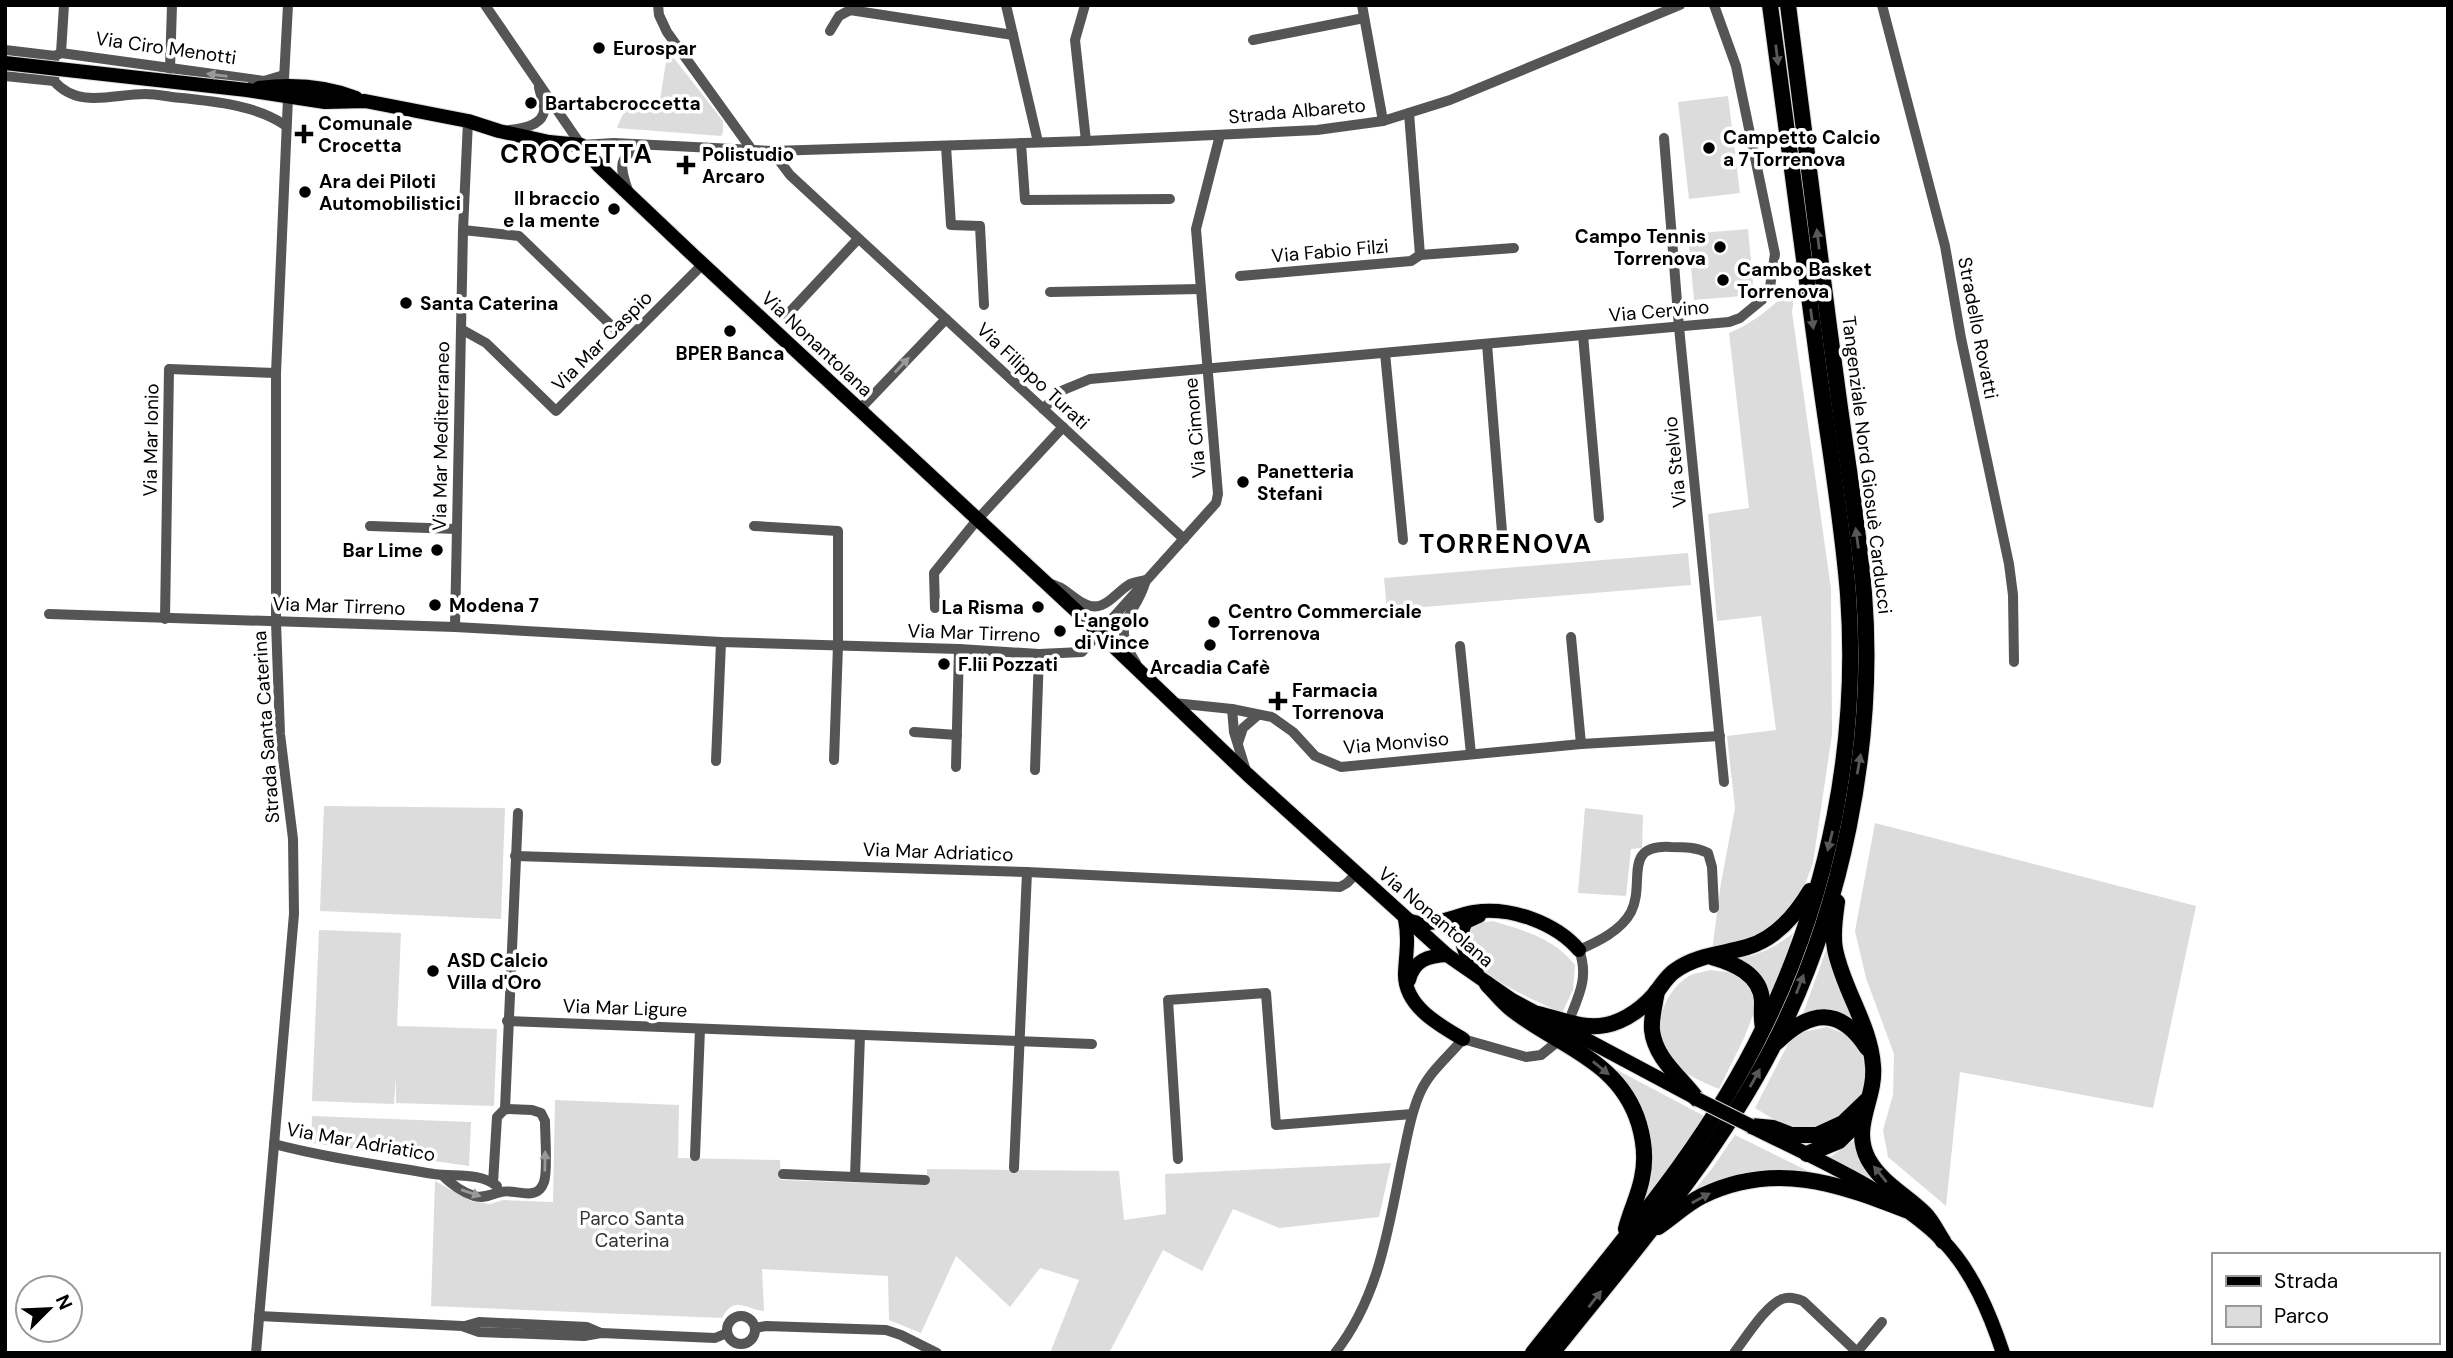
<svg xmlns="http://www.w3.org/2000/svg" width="2453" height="1358" viewBox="0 0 2453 1358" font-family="'DM Sans',sans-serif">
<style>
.green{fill:#dcdcdc}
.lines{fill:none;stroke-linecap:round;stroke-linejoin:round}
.major-casing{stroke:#dbdbdb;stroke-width:16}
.highway-casing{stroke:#dbdbdb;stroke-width:18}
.minor{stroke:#555;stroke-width:10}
.major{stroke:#000;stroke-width:14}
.highway{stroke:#000;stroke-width:16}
.major-bridge-casing{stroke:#dbdbdb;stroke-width:16;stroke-linecap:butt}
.major-bridge{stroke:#000;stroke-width:14}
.oneway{fill:#595959}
.oneway2{fill:#999}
.poi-dot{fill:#000;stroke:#fff;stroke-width:2.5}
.labels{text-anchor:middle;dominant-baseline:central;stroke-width:7;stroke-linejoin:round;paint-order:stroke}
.street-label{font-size:19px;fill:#000;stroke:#fff}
.poi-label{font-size:19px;font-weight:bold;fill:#000;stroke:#fff;text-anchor:start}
.park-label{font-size:19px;fill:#333;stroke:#fff}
.district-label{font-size:26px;font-weight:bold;letter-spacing:2px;fill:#000;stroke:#fff}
</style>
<rect width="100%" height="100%" fill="#fff"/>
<g class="green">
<path d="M663 44 723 121V132L721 136 617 128C620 118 626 112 627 102L659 106 667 56 658 55 661 45Z"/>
<polygon points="1728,96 1740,193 1689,199 1678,102"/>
<polygon points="1748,229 1754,295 1694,300 1688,234"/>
<path d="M1796 284 1792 312 1831 589 1832 734 1813 863 1799 901 1773 928 1745 942 1712 951 1721 883 1735 808 1727 736 1776 730 1761 616 1717 621 1708 514 1749 508 1729 333C1756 322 1775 304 1796 284Z"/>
<polygon points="1688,553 1691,585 1387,610 1384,578"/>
<polygon points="324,806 505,808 501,919 320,911"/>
<polygon points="1585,808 1643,815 1642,848 1631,849 1626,896 1578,893"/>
<polygon points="1875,823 2196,906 2153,1108 1960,1072 1946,1206 1888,1157 1883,1130 1893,1095 1894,1054 1866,978 1855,931"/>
<path d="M1493 921C1525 931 1554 938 1575 965L1573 990 1562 1013C1537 1001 1479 978 1469 952 1467 947 1467 941 1466 936L1476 924Z"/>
<polygon points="319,930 401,933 397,1026 497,1029 494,1106 396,1103 396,1078 394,1104 312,1101"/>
<path d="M1793 933 1784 962 1768 1000 1733 959C1758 956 1774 948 1793 933Z"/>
<polygon points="1828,945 1861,1033 1801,1019"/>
<path d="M1710 970 1734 973 1750 987 1756 1007 1745 1036 1719 1089C1705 1083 1688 1076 1676 1066 1647 1042 1660 993 1689 976 1695 973 1704 972 1710 970Z"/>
<polygon points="1827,1027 1848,1035 1862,1054 1866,1077 1860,1102 1828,1128 1793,1131 1755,1108 1789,1042 1803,1032"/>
<polygon points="1604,1063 1706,1117 1643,1205 1651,1176 1647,1130"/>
<path d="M555 1100 679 1105 678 1158 780 1160 781 1180 927 1185V1169L1119 1171 1124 1220 1166 1214 1165 1174 1391 1163 1379 1217 1279 1228 1233 1209 1202 1271 1163 1250 1109 1353H1050L1079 1280 1040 1268 1010 1307 956 1256 921 1333 889 1320 888 1276 762 1269 764 1311C746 1310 735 1294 722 1318L431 1306 435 1181 471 1201 490 1204 503 1200 553 1202Z"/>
<polygon points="312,1116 471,1122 469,1166 311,1143"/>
<polygon points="1735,1135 1828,1181 1748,1179 1679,1208 1711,1170"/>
<polygon points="1857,1138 1875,1181 1829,1158"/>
</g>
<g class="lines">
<g class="major-casing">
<g id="major">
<path d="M259 88C291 84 325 86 356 98"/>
<polyline points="247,90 325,102 365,101 468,121 499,131 549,142 581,145 599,166 694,256 1085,619 1247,774 1447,955 1512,1000 1694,1097"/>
<path d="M1405 919C1409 939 1406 954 1405 973 1404 1006 1439 1025 1463 1039"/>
<path d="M1410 921C1434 928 1451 916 1474 912 1510 906 1556 923 1579 950"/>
<path d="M1477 973C1468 958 1455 940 1466 922L1479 916"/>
<path d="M1409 980C1414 960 1428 956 1447 955"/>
<path d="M1754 1128C1814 1158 1895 1193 1942 1240 1972 1270 1990 1314 2003 1353"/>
</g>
</g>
<g class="highway-casing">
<g id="highway">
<path d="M1837 902C1835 917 1832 934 1835 949 1843 990 1870 1024 1873 1066 1876 1099 1851 1126 1868 1159 1882 1184 1906 1195 1925 1214 1932 1221 1937 1232 1943 1241"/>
<path d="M1712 957C1733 963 1761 974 1762 1001 1762 1011 1761 1018 1763 1028"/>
<path d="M1487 984C1496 993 1504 1004 1514 1011 1561 1047 1620 1061 1639 1124 1644 1141 1646 1160 1642 1178 1639 1195 1630 1212 1626 1229"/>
<path d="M1657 991C1655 1004 1651 1017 1652 1030 1655 1059 1681 1077 1697 1099"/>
<path d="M1538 1014C1560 1019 1583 1030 1606 1025 1626 1021 1646 1006 1658 990 1664 982 1668 975 1676 970 1697 955 1723 954 1747 947 1775 939 1795 916 1810 891"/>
<path d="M1777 1042C1810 1010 1840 1006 1867 1048"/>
<polyline points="1751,1126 1773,1128 1791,1135 1817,1135 1843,1123 1867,1100"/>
<polyline points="1807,1154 1839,1141 1862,1118"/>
<path d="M1658 1227C1673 1217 1686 1204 1702 1196 1774 1161 1837 1183 1906 1210"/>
<path d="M1533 1353C1615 1249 1705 1149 1763 1029 1829 895 1859 743 1848 594 1842 519 1829 445 1819 371 1803 249 1786 127 1770 5"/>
<path d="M1552 1353C1630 1255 1714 1160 1772 1048 1842 913 1876 745 1864 593 1858 521 1845 449 1836 378 1819 254 1803 130 1788 5"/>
</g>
</g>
<g class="minor">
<polyline points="485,5 581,145 614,143 772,151 1086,141 1317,130 1383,121 1450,100 1680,5"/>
<polyline points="658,5 659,15 667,32 752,150"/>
<polyline points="1006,5 1038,142"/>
<polyline points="1085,5 1075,40 1086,141"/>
<polyline points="1362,5 1383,121"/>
<polyline points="1882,5 1945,246 1961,338 2009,564 2013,595 2014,662"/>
<polyline points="830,31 839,16 850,10 1013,35"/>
<polyline points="1253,40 1364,18"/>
<polyline points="5,50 55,56 61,53 264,81 284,75"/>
<polyline points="61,53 64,5"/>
<path d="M55 63 54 81C78 109 113 94 145 94 157 94 170 97 182 98 217 102 255 105 285 125"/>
<polyline points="170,69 172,5"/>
<polyline points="5,76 54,81"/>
<polyline points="284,79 288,5"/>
<path d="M509 130C520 129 542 126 544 111 545 105 540 94 539 87"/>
<polyline points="1664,138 1679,327 1724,782"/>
<polyline points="1021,143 1025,200 1170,199"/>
<polyline points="946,146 951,225 980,226 984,305"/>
<polyline points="772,151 790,175 1184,539"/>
<path d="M629 193C621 171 615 157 641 147"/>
<polyline points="463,230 519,236 616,330"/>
<polyline points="1420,255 1514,248"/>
<polyline points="1240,276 1411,261 1420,255 1409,113"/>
<polyline points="1050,292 1200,289"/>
<polyline points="787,315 858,239"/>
<polyline points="461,329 486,343 556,411 703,264"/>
<polyline points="1583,335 1599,518"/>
<polyline points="1487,344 1502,532"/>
<polyline points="1385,353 1403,540"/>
<polyline points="1043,409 1061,391 1090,379 1729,322 1740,318 1762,300 1770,287 1775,254 1736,66 1714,5"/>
<polyline points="859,410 946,319"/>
<polyline points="370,526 457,529"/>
<polyline points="754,526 838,531 838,645 834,760"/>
<path d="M1048 583C1065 587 1067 594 1081 602 1104 616 1114 593 1130 584 1134 582 1141 581 1146 580"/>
<polyline points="935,608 934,573 977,520 1063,427"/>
<polyline points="49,614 455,627 721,642 959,649 1039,654 1082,652 1216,503 1218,494 1196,229 1220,135"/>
<polyline points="165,619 169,369 276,373"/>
<polyline points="455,627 463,230 468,121"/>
<polyline points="1571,637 1581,744"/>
<polyline points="1460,646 1471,754"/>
<path d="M1136 663C1109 621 1134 619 1145 583"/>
<polyline points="1174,703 1232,709 1272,717 1293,732 1315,756 1341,767 1581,744 1720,736"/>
<polyline points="1232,709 1234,732 1246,771"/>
<polyline points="914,732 957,735"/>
<polyline points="1238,743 1243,728 1258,715"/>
<polyline points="716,761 721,642"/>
<polyline points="956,767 959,649"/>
<polyline points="1035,770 1039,654"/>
<polyline points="515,856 1027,872 1340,887 1347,883 1356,874"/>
<path d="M1572 1013C1581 991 1588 974 1579 950 1597 942 1621 931 1631 912 1646 883 1621 844 1671 847 1684 847 1696 847 1708 853L1712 867 1714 908"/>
<polyline points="507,1021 1092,1044"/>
<polyline points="505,1109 518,813"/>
<path d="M274 1144C327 1158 381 1165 434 1174 456 1177 479 1172 497 1186"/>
<polyline points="695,1156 700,1029"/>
<polyline points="1178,1159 1168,1000 1266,993 1276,1125 1412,1114"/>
<polyline points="1014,1168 1027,872"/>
<polyline points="783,1174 925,1180"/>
<path d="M442 1175C451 1184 462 1192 474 1196 484 1199 491 1194 501 1192 515 1188 537 1203 544 1182 548 1171 545 1135 545 1121L541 1113 532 1110 505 1109 497 1117 493 1183"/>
<polyline points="855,1177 860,1035"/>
<circle cx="741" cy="1330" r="14"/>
<polyline points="259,1316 462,1326 479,1332 584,1336 601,1333 715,1338 727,1333"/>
<polyline points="465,1326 479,1322 587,1327 601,1333"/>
<polyline points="755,1328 766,1326 886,1330 901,1335 937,1353"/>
<polyline points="1857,1352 1882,1322"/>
<polyline points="256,1353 294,914 293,839 280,734 276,622 276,373 288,98"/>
<path d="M1335 1353C1379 1297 1388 1230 1402 1161 1407 1139 1410 1115 1420 1093 1429 1072 1449 1056 1463 1039L1526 1057 1541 1055 1557 1042"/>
<path d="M1734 1353C1745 1339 1766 1305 1782 1299 1789 1296 1796 1298 1803 1301L1858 1353"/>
</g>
<use href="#major" class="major"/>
<use href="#highway" class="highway"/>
<g class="major-bridge-casing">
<g id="major-bridge">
<polyline points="5,63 247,90"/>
<polyline points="1697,1099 1751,1126"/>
</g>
</g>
<use href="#major-bridge" class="major-bridge"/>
</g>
<defs><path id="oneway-solid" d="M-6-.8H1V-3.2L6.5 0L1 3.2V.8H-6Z" transform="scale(1.75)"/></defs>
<g class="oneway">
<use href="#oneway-solid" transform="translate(1777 55) rotate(83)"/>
<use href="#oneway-solid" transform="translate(1818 239) rotate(-97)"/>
<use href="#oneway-solid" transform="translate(1812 319) rotate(82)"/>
<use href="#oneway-solid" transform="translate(1857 538) rotate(-98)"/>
<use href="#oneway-solid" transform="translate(1859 764) rotate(-80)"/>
<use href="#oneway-solid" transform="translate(1830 841) rotate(104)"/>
<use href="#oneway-solid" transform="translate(1800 984) rotate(-69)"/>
<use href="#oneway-solid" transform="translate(1601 1068) rotate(39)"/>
<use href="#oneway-solid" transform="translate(1755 1078) rotate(-61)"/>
<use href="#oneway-solid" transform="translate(1880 1174) rotate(-129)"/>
<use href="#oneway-solid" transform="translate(1701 1198) rotate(-28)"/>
<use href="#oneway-solid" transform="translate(1595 1299) rotate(-52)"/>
</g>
<g class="oneway2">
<use href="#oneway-solid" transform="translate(217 75) rotate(-173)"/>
<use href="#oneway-solid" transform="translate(902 365) rotate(-46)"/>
<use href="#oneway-solid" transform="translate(545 1161) rotate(-89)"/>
<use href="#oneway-solid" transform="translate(471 1193) rotate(19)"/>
</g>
<g class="poi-dot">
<circle cx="599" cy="48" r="7"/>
<circle cx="531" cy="103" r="7"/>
<path d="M300.5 123.5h7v7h7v7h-7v7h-7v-7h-7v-7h7z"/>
<circle cx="1709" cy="148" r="7"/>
<path d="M682.5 154.5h7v7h7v7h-7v7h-7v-7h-7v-7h7z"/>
<circle cx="305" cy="192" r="7"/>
<circle cx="614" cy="209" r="7"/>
<circle cx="1720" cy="247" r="7"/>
<circle cx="1723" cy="280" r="7"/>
<circle cx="406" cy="303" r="7"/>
<circle cx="730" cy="331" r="7"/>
<circle cx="1243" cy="482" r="7"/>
<circle cx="437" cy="550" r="7"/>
<circle cx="435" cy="605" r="7"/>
<circle cx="1038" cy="607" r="7"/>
<circle cx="1214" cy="622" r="7"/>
<circle cx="1060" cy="631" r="7"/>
<circle cx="1210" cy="645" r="7"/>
<circle cx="944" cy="664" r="7"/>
<path d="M1274.5 690.5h7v7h7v7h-7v7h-7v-7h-7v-7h7z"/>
<circle cx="433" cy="971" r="7"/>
</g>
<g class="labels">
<g class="street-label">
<text transform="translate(166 48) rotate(8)">Via Ciro Menotti</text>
<text transform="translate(1297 111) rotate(-5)">Strada Albareto</text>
<text transform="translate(1330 251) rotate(-5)">Via Fabio Filzi</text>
<text transform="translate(1659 311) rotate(-5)">Via Cervino</text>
<text transform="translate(1978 328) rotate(79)">Stradello Rovatti</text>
<text transform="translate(602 341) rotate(-45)">Via Mar Caspio</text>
<text transform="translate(817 344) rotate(43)">Via Nonantolana</text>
<text transform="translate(1033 376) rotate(43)">Via Filippo Turati</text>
<text transform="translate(1195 428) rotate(-95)">Via Cimone</text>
<text transform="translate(441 436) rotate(-89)">Via Mar Mediterraneo</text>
<text transform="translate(151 440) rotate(-89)">Via Mar Ionio</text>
<text transform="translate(1675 462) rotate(-96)">Via Stelvio</text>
<text transform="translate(1867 465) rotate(83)">Tangenziale Nord Giosuè Carducci</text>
<text transform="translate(339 606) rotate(2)">Via Mar Tirreno</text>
<text transform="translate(974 633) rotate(2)">Via Mar Tirreno</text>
<text transform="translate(266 727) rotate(-94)">Strada Santa Caterina</text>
<text transform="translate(1396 743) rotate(-5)">Via Monviso</text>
<text transform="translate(938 852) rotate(2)">Via Mar Adriatico</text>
<text transform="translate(1436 917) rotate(40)">Via Nonantolana</text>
<text transform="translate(625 1008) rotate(2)">Via Mar Ligure</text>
<text transform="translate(361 1142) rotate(10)">Via Mar Adriatico</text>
</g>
<g class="poi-label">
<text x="613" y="48">Eurospar</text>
<text x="545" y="103">Bartabcroccetta</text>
<text x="318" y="123">Comunale<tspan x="318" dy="22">Crocetta</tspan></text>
<text x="1723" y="137">Campetto Calcio<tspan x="1723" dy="22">a 7 Torrenova</tspan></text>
<text x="702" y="154">Polistudio<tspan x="702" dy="22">Arcaro</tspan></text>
<text x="319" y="181">Ara dei Piloti<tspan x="319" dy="22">Automobilistici</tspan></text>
<text x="600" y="198" text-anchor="end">Il braccio<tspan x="600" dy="22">e la mente</tspan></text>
<text x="1706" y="236" text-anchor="end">Campo Tennis<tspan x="1706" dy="22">Torrenova</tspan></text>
<text x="1737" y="269">Cambo Basket<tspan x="1737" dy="22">Torrenova</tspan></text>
<text x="420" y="303">Santa Caterina</text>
<text x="730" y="353" text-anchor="middle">BPER Banca</text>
<text x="1257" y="471">Panetteria<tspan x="1257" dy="22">Stefani</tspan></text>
<text x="423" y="550" text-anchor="end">Bar Lime</text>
<text x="449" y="605">Modena 7</text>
<text x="1024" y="607" text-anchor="end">La Risma</text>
<text x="1228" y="611">Centro Commerciale<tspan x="1228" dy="22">Torrenova</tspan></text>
<text x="1074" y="620">L'angolo<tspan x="1074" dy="22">di Vince</tspan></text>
<text x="958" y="664">F.lii Pozzati</text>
<text x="1210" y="667" text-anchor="middle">Arcadia Cafè</text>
<text x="1292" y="690">Farmacia<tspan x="1292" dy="22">Torrenova</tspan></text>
<text x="447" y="960">ASD Calcio<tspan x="447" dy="22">Villa d'Oro</tspan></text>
</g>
<g class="park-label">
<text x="632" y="1218">Parco Santa<tspan x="632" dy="22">Caterina</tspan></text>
</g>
<g class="district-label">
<text x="577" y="154">CROCETTA</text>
<text x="1506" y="544">TORRENOVA</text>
</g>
</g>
<rect width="2453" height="1358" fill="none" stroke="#000000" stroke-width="14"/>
<rect x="2212" y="1253" width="228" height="91" fill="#ffffff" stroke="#999999" stroke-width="2"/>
<rect x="2226" y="1276" width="35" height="10" fill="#000000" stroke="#999999" stroke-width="2"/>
<text x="2274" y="1288" font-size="21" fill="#000000">Strada</text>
<rect x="2226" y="1306" width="35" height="21" fill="#dcdcdc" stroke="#999999" stroke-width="2"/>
<text x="2274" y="1323" font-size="21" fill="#000000">Parco</text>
<g transform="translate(49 1309) rotate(66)"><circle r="33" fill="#ffffff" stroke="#999999" stroke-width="2"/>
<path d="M0-5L12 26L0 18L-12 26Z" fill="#000000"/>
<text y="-10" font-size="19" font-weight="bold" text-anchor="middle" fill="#000000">N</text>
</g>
</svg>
